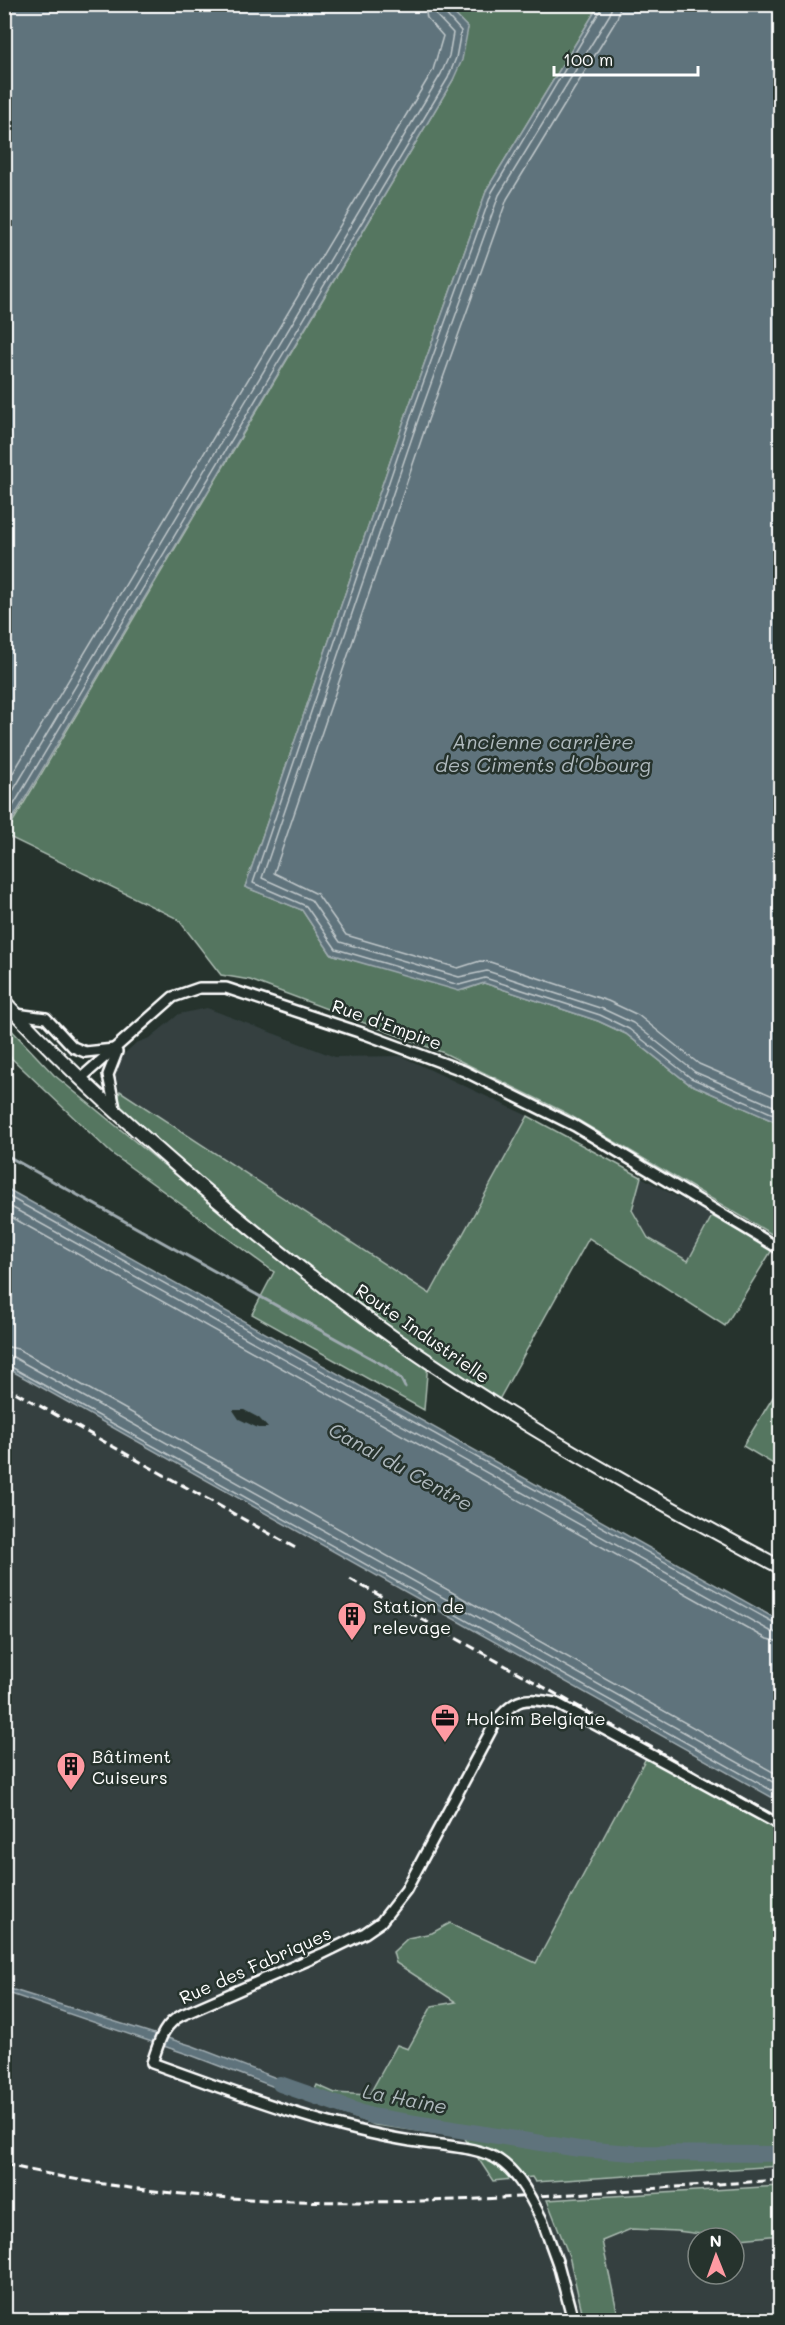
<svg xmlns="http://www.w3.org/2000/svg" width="785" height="2325" viewBox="0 0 785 2325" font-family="Mali,sans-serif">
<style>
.built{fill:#344040;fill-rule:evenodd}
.green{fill:#547660;stroke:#aabab0;stroke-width:1.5}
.water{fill:#5f737b;stroke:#9fabb0;stroke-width:1.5}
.pier{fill:#26332d}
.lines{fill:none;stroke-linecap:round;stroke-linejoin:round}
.shore{stroke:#bfc7ca;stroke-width:1.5}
.stream{stroke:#9fabb0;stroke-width:3}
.river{stroke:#5f737b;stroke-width:16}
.street-casing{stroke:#fff;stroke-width:14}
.secondary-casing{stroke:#fff;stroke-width:16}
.street{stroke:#26332d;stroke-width:9}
.secondary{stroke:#26332d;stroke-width:12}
.rail{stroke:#fff;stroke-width:3;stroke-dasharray:9 4.5;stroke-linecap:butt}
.street-bridge-casing{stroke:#fff;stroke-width:14;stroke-linecap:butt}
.street-bridge{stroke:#26332d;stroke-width:9}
.labels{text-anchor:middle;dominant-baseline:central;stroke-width:5;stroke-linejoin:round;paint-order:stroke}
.street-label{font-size:18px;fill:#fff;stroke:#26332d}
.poi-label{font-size:18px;fill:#fff;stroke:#26332d;text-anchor:start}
.water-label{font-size:20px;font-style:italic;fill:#afb9bd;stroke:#26332d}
</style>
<rect width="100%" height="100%" fill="#26332d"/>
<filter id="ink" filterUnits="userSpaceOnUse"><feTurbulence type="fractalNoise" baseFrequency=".0167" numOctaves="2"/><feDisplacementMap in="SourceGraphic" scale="12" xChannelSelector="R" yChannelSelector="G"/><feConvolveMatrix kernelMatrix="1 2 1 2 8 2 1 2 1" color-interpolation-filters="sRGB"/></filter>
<g filter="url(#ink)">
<g class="built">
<polygon points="207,1008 335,1057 401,1056 528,1116 430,1294 120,1091 115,1076 117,1065 125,1053 136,1043 150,1038 179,1014"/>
<polygon points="641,1177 712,1216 688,1261 648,1238 631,1210"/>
<path d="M4 1367 780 1802V2320H5ZM698 2238H734V2274H698Z"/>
</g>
<g class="green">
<polygon points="445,5 599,5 487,189 407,412 245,887 302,910 331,954 464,990 484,983 598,1021 626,1034 688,1083 780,1124 780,1239 566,1113 444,1053 250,980 221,975 178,919 5,835 453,80 468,28"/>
<polygon points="4,1022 54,1075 281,1261 284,1256 116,1113 120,1091 430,1294 528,1116 641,1177 632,1210 648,1238 688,1261 712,1216 772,1250 725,1326 589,1238 496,1405 428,1362 424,1410 252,1314 274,1272 111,1153 5,1052"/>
<polygon points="780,1386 780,1468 743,1446"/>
<polygon points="646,1758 780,1832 780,2166 535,2182 532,2177 493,2181 464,2137 375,2125 310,2101 317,2085 335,2093 369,2095 397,2045 408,2049 432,2006 456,2002 396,1963 393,1952 408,1938 432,1933 450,1923 536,1963"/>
<polygon points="780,2186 780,2235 740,2239 677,2231 631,2229 602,2241 619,2320 584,2320 569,2256 547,2200"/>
</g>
<g class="water">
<polygon points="5,4 445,4 468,28 462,60 453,80 5,832"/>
<polygon points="599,5 780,5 780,1124 688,1083 626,1034 598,1021 484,983 459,991 331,954 302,910 245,887 407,412 487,189"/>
<polygon points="4,1187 780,1621 780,1802 5,1367"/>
<polygon points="4,1987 193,2046 302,2088 298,2096 193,2056 5,1992"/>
</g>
<polygon class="pier" points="233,1410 244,1410 259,1418 268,1428 258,1428 239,1419"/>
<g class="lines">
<g class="shore">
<polyline points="604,4 492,192 412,414 253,883 306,906 336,949 459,985 485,978 600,1015 629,1029 691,1078 780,1117"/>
<polyline points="612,4 610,14 499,195 419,417 262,878 311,900 340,942 459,977 487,971 603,1009 633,1023 695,1072 780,1109"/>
<polyline points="621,4 617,19 507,199 428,420 274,873 317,894 346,935 458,968 480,961 490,962 608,1001 638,1015 699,1064 780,1099"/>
<polyline points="4,788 433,70 443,36 427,18 424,4"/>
<polyline points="4,806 441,74 449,56 453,33 436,15 433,4"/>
<polyline points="4,821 448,78 456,58 461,31 442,10 441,4"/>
<polyline points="4,1194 780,1626"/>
<polyline points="4,1203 772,1632 780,1633"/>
<polyline points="4,1213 767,1639 780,1642"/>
<polyline points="4,1346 18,1349 780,1776"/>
<polyline points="4,1355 13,1357 780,1786"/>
<polyline points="4,1363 780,1795"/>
</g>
<polyline class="stream" points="4,1154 385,1366 401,1379 405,1387"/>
<polyline class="river" points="280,2084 371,2116 579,2149 633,2153 780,2154"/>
<g class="street-casing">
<g id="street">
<polyline points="16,1014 46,1018 73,1047 85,1052 114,1049"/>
<polyline points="80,1079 173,997 199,988 226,988 365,1034 464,1071 575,1126 780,1249"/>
<polyline points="116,1113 108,1075 117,1052"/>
<path d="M411 2141C322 2127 236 2093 152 2063 159 2043 162 2025 182 2015L322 1954 365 1933 381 1922 406 1890 495 1723C516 1697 524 1697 556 1703L780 1825"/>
<polyline points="542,2220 558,2264 573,2320"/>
</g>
</g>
<g class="secondary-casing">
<path id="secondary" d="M4 1001C74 1077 152 1146 231 1212 301 1270 373 1326 449 1375 555 1445 668 1507 780 1567"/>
</g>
<use href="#street" class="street"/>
<use href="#secondary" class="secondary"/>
<g class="rail">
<polyline points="4,1386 299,1550"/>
<polyline points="350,1579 780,1819"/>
<path d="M4 2164C259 2227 523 2196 780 2180"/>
</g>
<g class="street-bridge-casing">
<path id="street-bridge" d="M411 2141C489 2152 505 2144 542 2220"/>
</g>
<use href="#street-bridge" class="street-bridge"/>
</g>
</g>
<defs>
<g id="building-pin" transform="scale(1.5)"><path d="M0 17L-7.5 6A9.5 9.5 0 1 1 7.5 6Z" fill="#ff9aa2" stroke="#26332d"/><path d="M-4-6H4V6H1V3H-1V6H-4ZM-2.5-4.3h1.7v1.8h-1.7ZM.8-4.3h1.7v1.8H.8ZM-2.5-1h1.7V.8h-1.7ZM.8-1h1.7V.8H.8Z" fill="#111"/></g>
<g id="office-pin" transform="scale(1.5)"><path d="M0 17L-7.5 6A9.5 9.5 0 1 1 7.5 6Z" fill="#ff9aa2" stroke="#26332d"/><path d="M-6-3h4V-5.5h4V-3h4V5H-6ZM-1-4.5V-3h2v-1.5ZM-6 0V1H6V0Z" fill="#111"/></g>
</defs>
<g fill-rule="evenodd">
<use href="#building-pin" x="352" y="1616"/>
<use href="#office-pin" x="445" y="1718"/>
<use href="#building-pin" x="71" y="1766"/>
</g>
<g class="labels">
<g class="street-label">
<text transform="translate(387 1024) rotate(20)">Rue d'Empire</text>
<text transform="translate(423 1333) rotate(35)">Route Industrielle</text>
<text transform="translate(255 1965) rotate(-24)">Rue des Fabriques</text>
</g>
<g class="poi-label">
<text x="373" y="1606">Station de<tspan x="373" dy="21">relevage</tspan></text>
<text x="466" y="1718">Holcim Belgique</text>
<text x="92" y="1756">Bâtiment<tspan x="92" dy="21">Cuiseurs</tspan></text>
</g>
<g class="water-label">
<text x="543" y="741">Ancienne carrière<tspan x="543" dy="23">des Ciments d'Obourg</tspan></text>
<text transform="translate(401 1466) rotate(29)">Canal du Centre</text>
<text transform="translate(405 2098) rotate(11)">La Haine</text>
</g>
</g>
<rect width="785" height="2325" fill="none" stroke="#26332d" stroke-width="24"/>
<rect x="12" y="12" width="761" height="2301" fill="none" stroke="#fff" stroke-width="2" filter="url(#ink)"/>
<g transform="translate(716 2256) rotate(359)"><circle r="28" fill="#26332d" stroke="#7d8581" stroke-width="1.5"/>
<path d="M0-4.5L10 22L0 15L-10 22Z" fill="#ff9aa2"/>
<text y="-9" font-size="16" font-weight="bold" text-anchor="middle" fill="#ffffff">N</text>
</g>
<path d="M554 66v9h144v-9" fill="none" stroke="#ffffff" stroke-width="3"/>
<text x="563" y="66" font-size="18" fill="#ffffff" stroke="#26332d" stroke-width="4.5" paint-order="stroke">100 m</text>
</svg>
